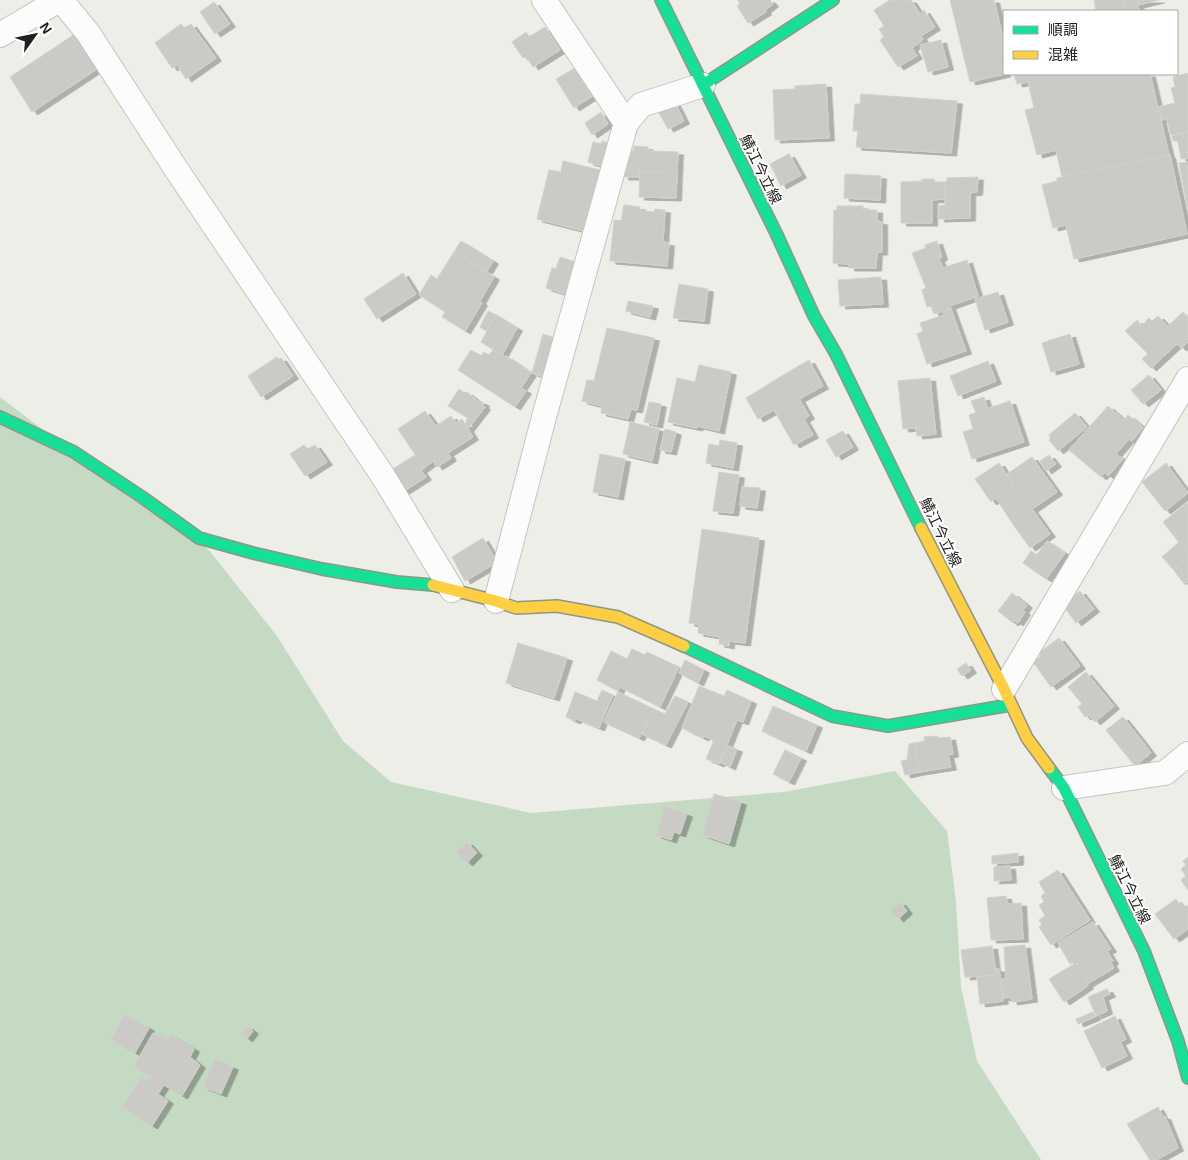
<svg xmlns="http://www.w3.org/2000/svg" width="1188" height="1160" viewBox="0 0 1188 1160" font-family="Helvetica,'Noto Sans JP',sans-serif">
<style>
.forest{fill:#c4dac3}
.building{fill:#cbcac6;stroke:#d1d0cb;filter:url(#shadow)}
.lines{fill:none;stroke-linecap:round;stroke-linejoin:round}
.street-casing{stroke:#c4c4c1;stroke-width:26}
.fast-casing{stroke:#8f9783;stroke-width:14}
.slow-casing{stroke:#8f9783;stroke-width:14}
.street{stroke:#fcfcfc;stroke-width:24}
.fast{stroke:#16e098;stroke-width:11}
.slow{stroke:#ffcf43;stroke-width:11}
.labels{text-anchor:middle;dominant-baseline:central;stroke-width:4;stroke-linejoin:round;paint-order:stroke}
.street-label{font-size:15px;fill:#202020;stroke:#fff}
</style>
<defs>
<filter id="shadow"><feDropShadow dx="5.5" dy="3" stdDeviation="0" flood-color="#0004"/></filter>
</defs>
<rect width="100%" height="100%" fill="#eeeee9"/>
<polygon class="forest" points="0,397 106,478 209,550 277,636 343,741 391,782 531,813 784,792 895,771 947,831 956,901 961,987 977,1061 1041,1160 0,1160"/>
<g class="building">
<polygon points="738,0 770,0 773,4 765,10 766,12 748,23 737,6 740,4"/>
<polygon points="890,0 911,0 920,14 924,10 935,27 921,36 923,40 912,48 917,56 898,67 880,40 884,37 879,29 884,26 874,10"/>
<polygon points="950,0 994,0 1004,43 1005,74 970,82"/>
<polygon points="1094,0 1123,0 1125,9 1114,11 1096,11"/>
<polygon points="1123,0 1159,0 1138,5 1139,11 1126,11"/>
<polygon points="214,2 230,24 215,34 200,12"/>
<polygon points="181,24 184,28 191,24 216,58 186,79 177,65 172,68 155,43"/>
<polygon points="545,27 560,50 533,67 526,56 523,58 512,42 526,32 529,37"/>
<polygon points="75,34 97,69 32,112 10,77"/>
<polygon points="941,40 948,67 928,72 920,45"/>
<polygon points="575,68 594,95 574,108 556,79"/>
<polygon points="1188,73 1188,132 1171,135 1167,119 1162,120 1158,107 1175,103 1171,88 1175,87 1173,77"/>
<polygon points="1014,74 1150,74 1169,155 1062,177 1056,150 1037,155 1025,110 1034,108 1028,82 1017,84"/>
<polygon points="826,84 829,138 775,140 773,90 795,89 795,86"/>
<polygon points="861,94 957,101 951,153 856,147 858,131 853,131 855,104 860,104"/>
<polygon points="675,103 684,121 668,129 658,111"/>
<polygon points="601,112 608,124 592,135 585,123"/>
<polygon points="1188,132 1188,158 1181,159 1178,141 1173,141 1172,136"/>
<polygon points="602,141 612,144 605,167 588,162 593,142 601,144"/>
<polygon points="634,146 648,147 648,151 678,152 677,173 640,172 639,168 625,168 626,156 630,156 630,150 634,150"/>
<polygon points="789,154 801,175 781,186 770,164"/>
<polygon points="1170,155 1187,234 1074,259 1066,225 1053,228 1042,185 1057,181 1057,178 1062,177"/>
<polygon points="563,161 604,171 588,232 537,219 549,170 561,172"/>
<polygon points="1188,162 1188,206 1187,207 1179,163"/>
<polygon points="624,168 639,168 640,177 623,177"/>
<polygon points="640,172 677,173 676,198 639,197"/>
<polygon points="845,174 881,176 880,200 844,198"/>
<polygon points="978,177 977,192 970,193 970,218 939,219 939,206 945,205 945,182 947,181 947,178"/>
<polygon points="922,179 934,179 934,182 945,182 945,199 932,200 932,223 901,223 901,182 922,181"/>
<polygon points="624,205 640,207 639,210 645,211 654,212 655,209 665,210 663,242 669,243 667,266 610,261 614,220 621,221"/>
<polygon points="837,206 863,206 863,210 877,210 877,221 882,222 882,252 877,252 876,268 849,268 849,264 833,263 834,210 837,210"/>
<polygon points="461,241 493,261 487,271 454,252"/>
<polygon points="937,241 942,257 939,259 943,268 967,260 978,296 950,306 951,309 934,314 931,306 927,307 922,290 926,288 912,253 926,248 925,245"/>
<polygon points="454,252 494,277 480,301 482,303 465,331 442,317 445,312 419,295 431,275 437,279"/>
<polygon points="560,257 579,263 569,295 546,288 552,268 556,269"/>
<polygon points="403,273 416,294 377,319 364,299"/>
<polygon points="881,277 883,304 840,306 838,280"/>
<polygon points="679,284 708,289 704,321 673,318"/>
<polygon points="998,292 1008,322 985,330 975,299"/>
<polygon points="628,301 653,306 650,317 626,311"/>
<polygon points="951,309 966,351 927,364 917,334 923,331 920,323 944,315 943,311"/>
<polygon points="488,311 496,315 486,331 480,327"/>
<polygon points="1183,312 1188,318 1188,342 1181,348 1177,344 1151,368 1142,359 1148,354 1125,331 1137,320 1142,326 1149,318 1152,321 1158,316 1168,326"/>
<polygon points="496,315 517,328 502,355 481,342"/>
<polygon points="607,328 654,338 637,410 631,409 628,419 601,413 602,406 582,401 587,380 594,381"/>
<polygon points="543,334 556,338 545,377 532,373"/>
<polygon points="1070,334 1079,364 1051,372 1042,343"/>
<polygon points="471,350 481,356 484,352 489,355 493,350 505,357 506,356 531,373 521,388 526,391 515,407 458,370"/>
<polygon points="277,357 278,359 281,358 293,376 261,397 248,376"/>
<polygon points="809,360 823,386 799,399 785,374"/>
<polygon points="988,361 996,381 958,396 950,376"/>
<polygon points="699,365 731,372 719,431 698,426 697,428 668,422 677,378 695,382"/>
<polygon points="785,374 809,416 804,419 813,435 794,445 774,410 758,419 746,398"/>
<polygon points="1149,375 1161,390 1143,404 1131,390"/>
<polygon points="930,378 935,426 903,429 898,381"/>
<polygon points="459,389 466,394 467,392 479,402 479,401 484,403 483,405 485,407 468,429 465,425 468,423 466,421 468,418 448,406"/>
<polygon points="984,397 988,409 976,413 971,401"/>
<polygon points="1010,401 1024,442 972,459 963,432 973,429 969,415"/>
<polygon points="649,402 661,404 657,425 644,422"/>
<polygon points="1108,406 1124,420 1128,415 1143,427 1132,441 1129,439 1116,454 1123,459 1108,476 1105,473 1101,477 1069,450"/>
<polygon points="425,411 436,426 451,416 456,423 462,419 473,437 448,453 451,458 437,467 433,461 424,468 398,429"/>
<polygon points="1075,413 1087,427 1058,451 1049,440 1051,438 1049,435"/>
<polygon points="630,422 659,429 652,461 623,454"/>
<polygon points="935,426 936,434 917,436 916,428"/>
<polygon points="665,429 676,432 671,452 660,450"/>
<polygon points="843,431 853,447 836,457 826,440"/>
<polygon points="720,440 737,443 733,468 706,463 709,444 719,446"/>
<polygon points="304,445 308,449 315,445 327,462 305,476 290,454"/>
<polygon points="600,454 625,459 618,497 593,492"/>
<polygon points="415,455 424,468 421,470 426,477 401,493 388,472"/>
<polygon points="1049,455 1056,464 1046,471 1040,461"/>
<polygon points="1032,457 1057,492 1012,523 996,498 1014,485 1007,474"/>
<polygon points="999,463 1014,485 991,502 975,479"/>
<polygon points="1166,463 1188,493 1165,511 1142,482"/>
<polygon points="719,472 739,475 733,513 713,511"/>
<polygon points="742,487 760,488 757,508 740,506"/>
<polygon points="1188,502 1188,554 1163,522"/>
<polygon points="1032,509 1050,534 1030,548 1012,523"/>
<polygon points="702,529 759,538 745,643 729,641 729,646 719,644 720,637 698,633 699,624 689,623"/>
<polygon points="483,538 497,562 465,581 452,557"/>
<polygon points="1047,541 1065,553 1046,579 1023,563 1031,551 1037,555"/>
<polygon points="1179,542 1188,554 1188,557 1173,569 1162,557"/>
<polygon points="1188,557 1188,582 1185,585 1173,569"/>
<polygon points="1080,591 1094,609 1076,623 1063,605"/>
<polygon points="1012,593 1027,605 1023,610 1025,612 1018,623 1015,621 1013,623 998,611"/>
<polygon points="1059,638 1080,666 1051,687 1033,662 1041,656 1039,653"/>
<polygon points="518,643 567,658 554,698 506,683"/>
<polygon points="632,649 645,655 647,652 679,667 660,707 620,687 618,691 597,680 611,651 627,659"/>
<polygon points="685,660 704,670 698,683 679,673"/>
<polygon points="966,663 971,670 962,676 957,669"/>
<polygon points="1086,672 1114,706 1095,722 1089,715 1085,717 1078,707 1082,704 1068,687"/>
<polygon points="699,686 724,696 727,690 751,701 743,722 737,720 719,764 706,759 714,740 704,736 703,738 682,728"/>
<polygon points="602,690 613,695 599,728 577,719 575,721 566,717 575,692 597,701"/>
<polygon points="618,692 654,709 639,738 604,722"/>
<polygon points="675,696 688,702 666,745 642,734 654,709 665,714"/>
<polygon points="773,706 817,725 806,751 762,731"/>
<polygon points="1123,717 1139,737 1122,750 1106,730"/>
<polygon points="937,736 938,738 950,737 953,754 948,755 951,767 919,772 914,743 925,741 924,737"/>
<polygon points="1139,737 1151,753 1135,766 1122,750"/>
<polygon points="914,743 919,772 905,775 901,761 907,760 909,744"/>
<polygon points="728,746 737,749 730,767 720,762"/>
<polygon points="785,750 801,758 789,782 773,774"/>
<polygon points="714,794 741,802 729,844 703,835"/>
<polygon points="665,806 687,814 680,834 674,832 671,840 656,835"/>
<polygon points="467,842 477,853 467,863 457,852"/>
<polygon points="1018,853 1018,862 992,864 992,856"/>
<polygon points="1188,857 1188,890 1181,880 1186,876 1181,869 1186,865 1183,861"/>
<polygon points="1010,866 1011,880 994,881 994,867"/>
<polygon points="1058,870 1090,920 1051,945 1039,927 1042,925 1039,920 1045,916 1039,905 1044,902 1041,896 1045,893 1039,882"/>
<polygon points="1006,896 1007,904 1021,903 1023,939 991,940 987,898"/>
<polygon points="1176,899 1179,904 1182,903 1186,908 1188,906 1188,929 1174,939 1155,914"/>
<polygon points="900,902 907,911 898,919 891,910"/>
<polygon points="1093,922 1111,949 1107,951 1113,961 1111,963 1114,968 1089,983 1075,961 1070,964 1058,943"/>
<polygon points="1025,945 1032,999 1012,1002 1011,997 1004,998 1000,979 1006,979 1004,947"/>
<polygon points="992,946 996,975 965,977 961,950"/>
<polygon points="1076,963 1089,983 1087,984 1088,986 1064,1002 1049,979"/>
<polygon points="996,969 999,969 1003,1001 980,1004 977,977 996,975"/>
<polygon points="1107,989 1110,994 1103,997 1107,1011 1096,1016 1088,997"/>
<polygon points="1093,1012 1095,1017 1078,1024 1076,1019"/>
<polygon points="124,1015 149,1028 135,1053 111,1040"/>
<polygon points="1115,1016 1126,1039 1120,1042 1127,1056 1102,1068 1084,1031"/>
<polygon points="247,1026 253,1031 247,1039 241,1034"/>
<polygon points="153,1033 166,1041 170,1034 194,1049 190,1057 200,1065 182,1096 164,1085 158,1094 168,1101 152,1126 122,1107 141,1077 148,1082 152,1077 134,1066"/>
<polygon points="215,1059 233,1067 221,1094 203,1087"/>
<polygon points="1158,1107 1163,1117 1165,1116 1178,1148 1156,1160 1150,1160 1127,1124"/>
</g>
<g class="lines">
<g class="street-casing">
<g id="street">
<polyline points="61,0 88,33 178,172 383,476 452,590"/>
<polyline points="544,0 626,123"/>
<polyline points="0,35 59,0"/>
<polyline points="496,601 544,417 626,123 641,105 703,85"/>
<polyline points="1004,689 1188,379"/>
<polyline points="1064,788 1165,773 1188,754"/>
</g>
</g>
<g class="fast-casing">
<g id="fast">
<polyline points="661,0 776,233 814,316 836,354 921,528"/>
<polyline points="703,85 833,0"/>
<polyline points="0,417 74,452 142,497 199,538 253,553 322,569 397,582 433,585"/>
<polyline points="684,646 832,716 888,726 1010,705"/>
<polyline points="1049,768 1064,788 1144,951 1178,1041 1188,1078"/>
</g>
</g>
<g class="slow-casing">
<g id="slow">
<polyline points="921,528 1004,689 1027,738 1049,768"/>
<polyline points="433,585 496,601 516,608 557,606 618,617 684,646"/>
</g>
</g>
<use href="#street" class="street"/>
<use href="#fast" class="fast"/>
<use href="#slow" class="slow"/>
</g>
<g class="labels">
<g class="street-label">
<text transform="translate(761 169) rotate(64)">鯖江今立線</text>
<text transform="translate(941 532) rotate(64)">鯖江今立線</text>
<text transform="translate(1130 889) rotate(64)">鯖江今立線</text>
</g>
</g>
<rect x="1003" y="10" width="175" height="65" fill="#ffffff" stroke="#a6a6a6"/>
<rect x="1013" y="26" width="25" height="8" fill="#16e098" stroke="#a6a6a6"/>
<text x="1048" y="35" font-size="15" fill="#202020">順調</text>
<rect x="1013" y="51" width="25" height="8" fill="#ffcf43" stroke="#a6a6a6"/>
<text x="1048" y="60" font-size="15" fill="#202020">混雑</text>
<g transform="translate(35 35) rotate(57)" stroke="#ffffff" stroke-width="4" paint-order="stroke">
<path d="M0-4L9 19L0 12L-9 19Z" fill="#202020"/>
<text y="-8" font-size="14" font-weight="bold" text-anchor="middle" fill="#202020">N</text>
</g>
</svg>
